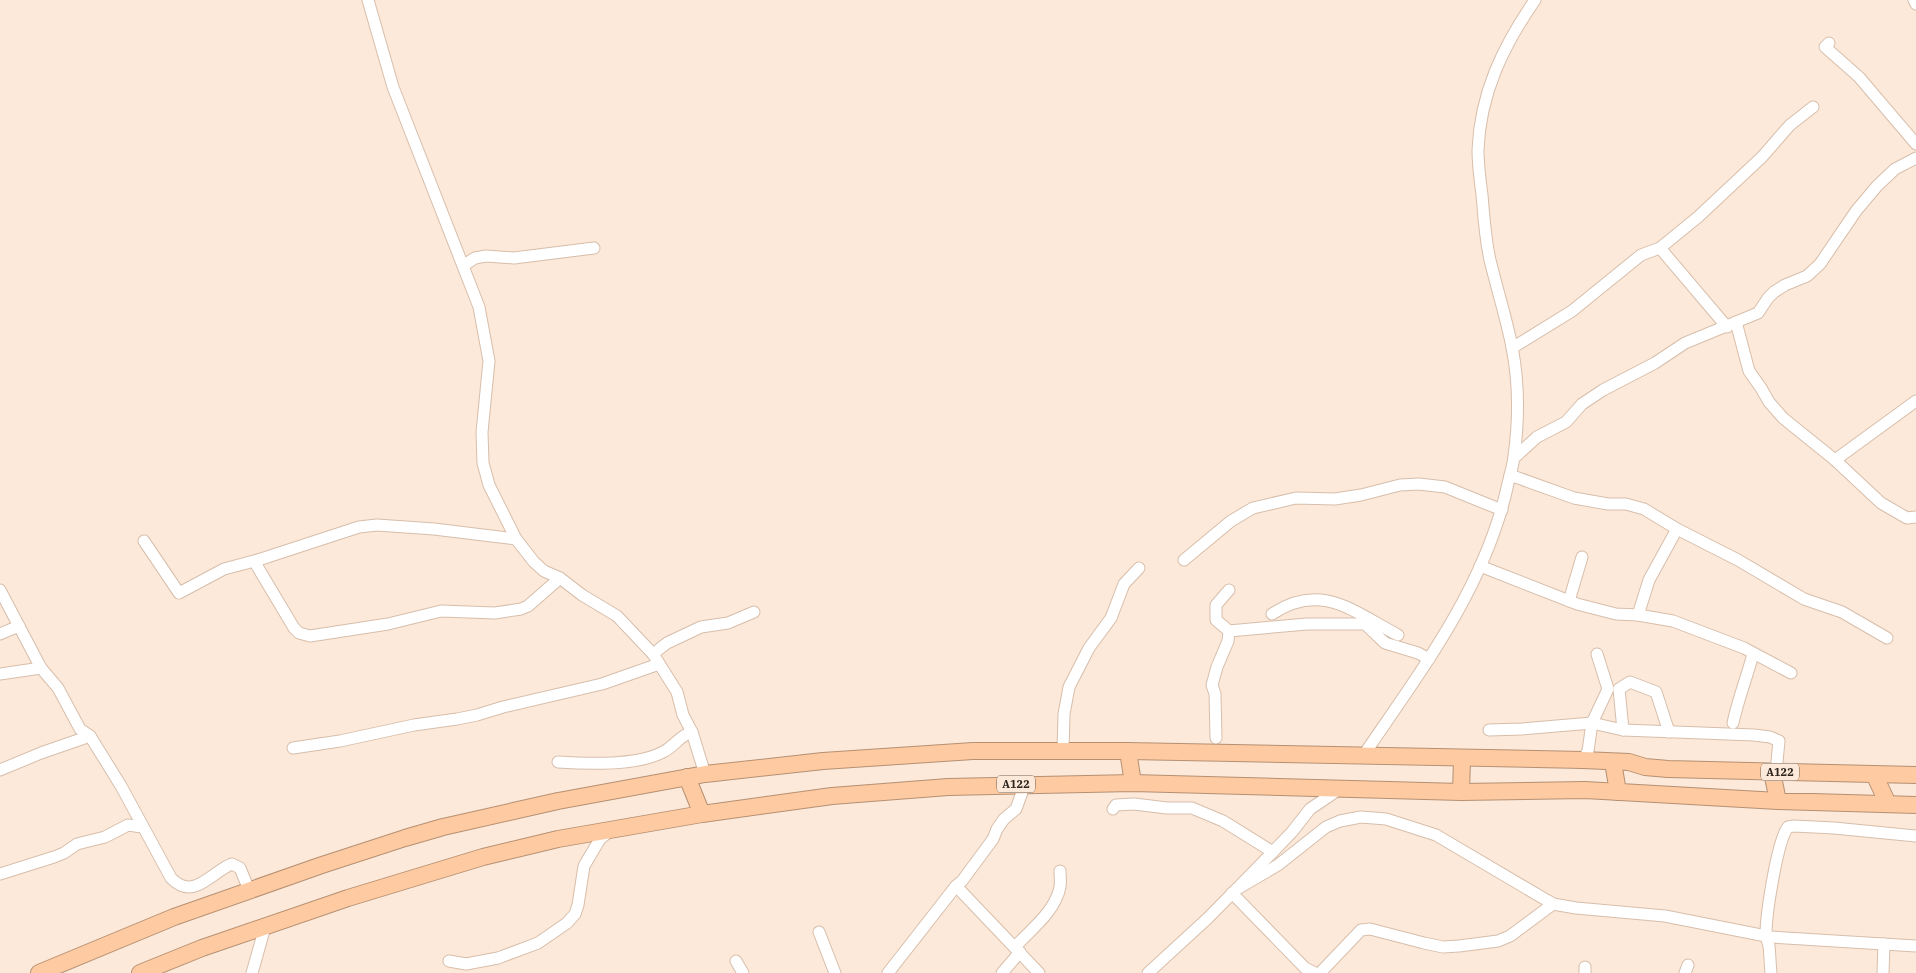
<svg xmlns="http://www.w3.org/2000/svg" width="1916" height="973" viewBox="0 0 1916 973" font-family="'IBM Plex Serif',serif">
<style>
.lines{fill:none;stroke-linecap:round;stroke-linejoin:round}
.minor-casing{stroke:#d7beab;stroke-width:13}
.highway-casing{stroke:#b59073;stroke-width:18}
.minor{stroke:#fff;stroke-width:11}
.highway{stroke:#fecaa1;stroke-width:16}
.labels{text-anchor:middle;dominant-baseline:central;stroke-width:4;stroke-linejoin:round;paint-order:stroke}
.shield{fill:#fde9d9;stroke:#6c6056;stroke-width:1}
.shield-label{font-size:11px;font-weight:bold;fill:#2e251e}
</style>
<rect width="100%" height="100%" fill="#fde9d9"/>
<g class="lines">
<g class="minor-casing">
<g id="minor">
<polyline points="368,0 393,87 479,307 489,361 482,432 483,463 489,485 516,539 534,562 544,571 560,578 582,595 617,616 653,654 677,692 683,715 692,732 705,774"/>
<polyline points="1914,0 1916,4"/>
<polyline points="1829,43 1825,47 1859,77 1916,144"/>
<polyline points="464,265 475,258 486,256 514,258 594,248"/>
<polyline points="1736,322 1749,371 1761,388 1769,402 1783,418 1835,460 1881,503 1907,518 1916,517"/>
<polyline points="1727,327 1660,248 1698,217 1762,157 1790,125 1813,107"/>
<polyline points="1512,348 1572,311 1641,255 1660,248"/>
<polyline points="1514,458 1537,437 1566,422 1582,404 1603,390 1655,363 1685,343 1758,313 1768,298 1774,292 1785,285 1807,276 1820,264 1856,211 1877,186 1895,169 1916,158"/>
<polyline points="1835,460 1916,401"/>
<polyline points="1510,475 1574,498 1608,504 1626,504 1644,509 1677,529 1738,560 1804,599 1842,612 1887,638"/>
<polyline points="144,541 179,593 224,569 258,560 359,527 377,525 434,529 516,539"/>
<polyline points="258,560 257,566 294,628 299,633 310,636 388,624 441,611 495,613 521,609 528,606 560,578"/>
<polyline points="1184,560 1231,521 1253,508 1296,498 1335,499 1361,495 1400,485 1419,484 1445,487 1502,510"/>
<polyline points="1480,566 1577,604 1616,614 1638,615 1673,621 1744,648 1791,673"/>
<path d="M0 590 41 668 58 688 80 729 90 736 121 786 171 878C194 902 212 871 232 864L240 868 249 890"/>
<polyline points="1229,590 1216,605 1216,620 1229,631 1307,624 1365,624 1385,643 1418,653 1429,659"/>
<polyline points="1569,601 1582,557"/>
<path d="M1272 614C1321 581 1354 612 1398 635"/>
<polyline points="1638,615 1649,580 1677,529"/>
<polyline points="0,634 19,626"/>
<polyline points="653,654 667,643 701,627 728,623 754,612"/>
<polyline points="0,674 41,668"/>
<path d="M1733 723C1738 699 1747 677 1753 654"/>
<polyline points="1489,730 1522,729 1592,723 1623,730 1754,735 1770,737 1779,741 1776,772"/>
<polyline points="1623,730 1619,689 1630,682 1656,692 1669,732"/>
<polyline points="1216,738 1215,694 1212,685 1217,667 1228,641 1229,631"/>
<polyline points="293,748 340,741 414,725 457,719 477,715 503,707 602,684 659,664"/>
<polyline points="1063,751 1064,714 1069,687 1089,648 1111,618 1124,584 1139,568"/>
<path d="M1363 756C1420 672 1484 589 1507 488 1509 478 1513 467 1514 456 1519 420 1519 383 1512 347 1506 317 1497 289 1490 260 1485 238 1484 217 1482 195 1480 180 1478 165 1478 150 1480 94 1503 46 1535 0"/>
<polyline points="1583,760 1588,751 1592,723 1608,689 1597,654"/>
<path d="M558 762C587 764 637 766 663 752 674 747 680 735 692 732"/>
<polyline points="0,770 41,753 90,736"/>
<polyline points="1113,809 1116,805 1134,804 1167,808 1192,808 1223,821 1273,852"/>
<polyline points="0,874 54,857 64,853 77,844 105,837 128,825 142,827"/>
<polyline points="956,886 1039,973"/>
<polyline points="1237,889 1278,865 1326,827 1340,821 1361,817 1386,819 1436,835 1553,904 1576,908 1665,916 1771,937 1916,946"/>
<polyline points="1232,893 1305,968 1315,973"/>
<polyline points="819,932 835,973"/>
<path d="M1015 947C1031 929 1055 912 1060 887 1061 882 1060 876 1060 871"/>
<polyline points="449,961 466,964 498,958 538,943 567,923 575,914 578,905 584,866 600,839 610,831"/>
<polyline points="736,961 743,973"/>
<polyline points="1585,967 1585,973"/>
<polyline points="252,973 265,927"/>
<polyline points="888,973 956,886 962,881 993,839 997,829 1004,819 1016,809 1025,784"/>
<polyline points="1002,973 1020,952"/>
<polyline points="1148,973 1208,918 1262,863 1292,832 1310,809 1338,790"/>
<polyline points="1320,973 1361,930 1370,929 1424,943 1443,947 1459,946 1498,941 1510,936 1553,904 1548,901"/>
<polyline points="1685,973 1688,965"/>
<path d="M1771 973C1770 964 1770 955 1769 946 1768 942 1766 938 1766 934 1766 915 1777 841 1788 827L1794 826 1834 828 1916 836"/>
<polyline points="1883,973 1884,944"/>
</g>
</g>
<g class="highway-casing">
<g id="highway">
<polyline points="1128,751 1133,783"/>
<polyline points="1613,762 1618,792"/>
<polyline points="1772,772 1778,801"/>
<polyline points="1874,774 1888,804"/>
<polyline points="687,777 702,814"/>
<polyline points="1461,792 1462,759"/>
<polyline points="39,973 174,917 322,865 405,838 443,827 558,801 705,774 823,761 973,751 1128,751 1583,760 1629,762 1645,767 1668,769 1916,775"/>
<polyline points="140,973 202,948 348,898 483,857 558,839 702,814 832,796 948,787 1133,783 1461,792 1585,790 1778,801 1916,805"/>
</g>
</g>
<use href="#minor" class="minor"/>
<use href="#highway" class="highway"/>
</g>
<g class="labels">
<g class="shield">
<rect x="1761" y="763.5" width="38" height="17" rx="4"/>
<rect x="997" y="775.5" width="38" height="17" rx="4"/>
</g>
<g class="shield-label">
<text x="1780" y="772">A122</text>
<text x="1016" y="784">A122</text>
</g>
</g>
</svg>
